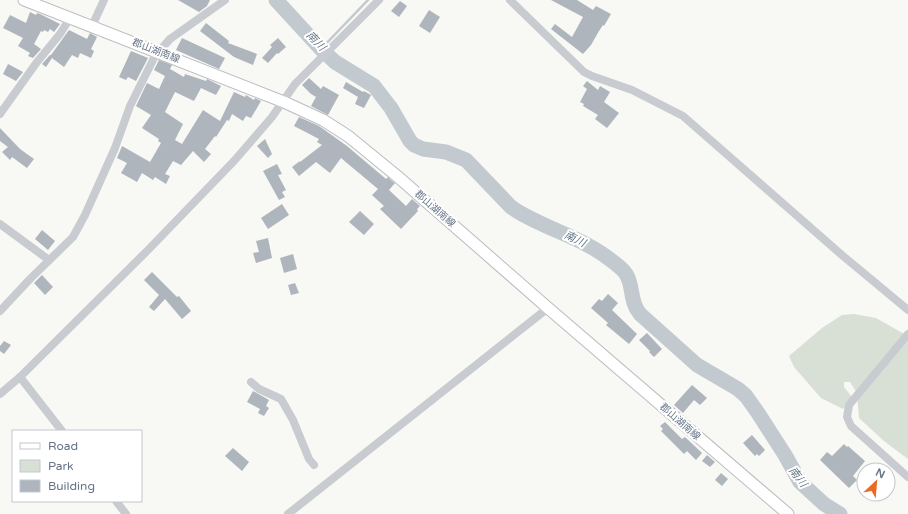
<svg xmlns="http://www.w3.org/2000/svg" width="908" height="514" viewBox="0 0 908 514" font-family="'Varela Round','Noto Sans JP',sans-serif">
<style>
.green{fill:#d8e0d6}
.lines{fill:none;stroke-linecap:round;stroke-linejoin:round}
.stream{stroke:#c2cad0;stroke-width:2.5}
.river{stroke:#c2cad0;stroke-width:15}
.building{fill:#aeb5bc}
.major-casing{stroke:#b9bcc1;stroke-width:13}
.minor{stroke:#c8cbcf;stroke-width:8}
.major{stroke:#fff;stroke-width:11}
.labels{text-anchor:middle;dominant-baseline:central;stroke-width:4;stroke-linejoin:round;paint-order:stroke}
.street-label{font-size:10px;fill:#667487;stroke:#fff}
.water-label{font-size:11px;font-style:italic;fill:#627683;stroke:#fff}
</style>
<rect width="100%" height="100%" fill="#f8f8f5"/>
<polygon class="green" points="854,314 876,318 906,335 908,338 908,459 884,441 859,418 857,393 850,382 844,382 844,387 852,397 843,409 821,398 794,367 789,356 822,328 842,315"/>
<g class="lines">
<polyline class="stream" points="321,49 368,0"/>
<path class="river" d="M276 0 321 49 335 62 374 86 391 108 410 141 414 145 423 149 446 152 466 160 511 207 517 211C548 230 584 238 612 261 617 265 623 269 626 274 634 286 629 301 640 314L697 365 738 389 746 396 758 413 785 455 800 482 824 504 840 514"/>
</g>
<g class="building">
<polygon points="178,0 210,0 207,6 199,12"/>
<polygon points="551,0 577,0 593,10 596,6 611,14 604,26 603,25 599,31 591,45 583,54 551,29 555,24 572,37 583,17"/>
<polygon points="400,1 407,6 399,17 391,11"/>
<polygon points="429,10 440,17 430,33 419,26"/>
<polygon points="30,12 36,15 37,13 40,14 60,24 54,32 50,29 48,32 44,30 43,32 41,31 34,44 41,49 33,58 28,56 30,53 18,46 23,38 3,28 10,15 26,23"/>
<polygon points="206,23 229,41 228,43 257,54 253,65 234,57 200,31"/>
<polygon points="69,30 87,39 90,33 97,37 91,49 94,51 91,58 80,53 78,58 72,55 64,67 52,58 46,67 42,64 50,55 51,55"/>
<polygon points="182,38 225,58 219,69 176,50"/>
<polygon points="278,38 286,47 278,54 277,53 268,63 262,58 272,47 270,45"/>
<polygon points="131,51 148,58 136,81 128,77 126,80 119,77"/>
<polygon points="159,60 172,65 170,69 184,77 185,74 206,81 207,79 221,86 216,95 201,88 194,101 175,92 165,112 183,124 175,140 182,144 203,110 220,121 234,92 245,97 246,95 254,100 255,98 261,101 251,118 246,116 243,121 232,114 229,121 227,120 216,137 215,136 205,149 211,154 204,162 193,151 181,165 173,161 165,174 170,176 166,184 155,177 153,180 142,173 137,182 121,173 127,163 117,158 122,146 150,162 161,143 158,141 159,139 142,128 151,115 136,106 147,83 159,89 165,76 154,70"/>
<polygon points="8,64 23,72 16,81 3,74"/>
<polygon points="309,78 321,89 323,86 339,95 328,115 311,106 316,97 311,94 302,85"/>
<polygon points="587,81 598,90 600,86 610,92 604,102 619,113 607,128 595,119 598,115 583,106 584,104 580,102 587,89 583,86"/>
<polygon points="346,82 363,92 364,91 371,95 364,108 355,104 358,97 343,88"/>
<polygon points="299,117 319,126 347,146 386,179 388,177 392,181 395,183 389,190 406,206 412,199 420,206 417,209 418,211 401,229 380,209 384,206 372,195 378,189 341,158 330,173 316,162 299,176 292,167 300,161 300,162 322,145 317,142 319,139 294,126"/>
<polygon points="0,128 20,149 34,159 27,168 12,157 10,160 2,152 8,147 0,141"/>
<polygon points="265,139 272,154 268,158 257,146"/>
<polygon points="277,164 282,174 278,175 286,190 282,192 285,197 279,200 263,171"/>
<polygon points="282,204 289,215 268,229 261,218"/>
<polygon points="360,211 374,224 364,235 349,222"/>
<polygon points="42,230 55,241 48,250 35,239"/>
<polygon points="268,238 272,258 256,263 253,253 259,252 256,241"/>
<polygon points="293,254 297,269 284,273 280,258"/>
<polygon points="152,272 177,297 179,296 191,311 182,319 165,299 154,311 149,307 159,295 144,280"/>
<polygon points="42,275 53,287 45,295 34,283"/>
<polygon points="295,283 299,293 291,295 288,285"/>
<polygon points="608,294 618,303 612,310 637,334 629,344 606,325 608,323 591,308 599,299 602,301"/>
<polygon points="647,333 662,349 654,357 649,352 650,351 639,340"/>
<polygon points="4,341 11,345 4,354 0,351 0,346"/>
<polygon points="692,385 707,398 700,405 694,400 683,413 674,405"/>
<polygon points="253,391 269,400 266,406 269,408 264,416 258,413 260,409 247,402"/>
<polygon points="665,422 682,439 685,437 702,453 696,460 687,451 684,454 661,431 663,429 660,426"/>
<polygon points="752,435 765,450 759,456 757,454 755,456 743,443"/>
<polygon points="844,444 847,447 848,446 865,461 853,476 857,480 849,488 820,460 827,452 832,456"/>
<polygon points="233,448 249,462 242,471 225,456"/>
<polygon points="707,455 715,462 710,467 702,461"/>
<polygon points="721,473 728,479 722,486 715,480"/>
</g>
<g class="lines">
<g class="major-casing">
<polyline id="major" points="24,0 284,102 323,120 348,136 397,176 548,308 788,514"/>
</g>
<g class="minor">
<polyline points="510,0 584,72 592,76 632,90 683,116 843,256 908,310"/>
<polyline points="92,26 104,0"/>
<polyline points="0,114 37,62 60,34 70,18"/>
<polyline points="0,224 49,260"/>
<polyline points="0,311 30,279 73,237 85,215 115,148 130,106 155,56 170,39 225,0"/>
<polyline points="908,334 849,405 847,417 851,426 908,477"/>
<polyline points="20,377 62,431"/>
<polyline points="251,382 259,389 281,399 293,420 309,459 314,465"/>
<polyline points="0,394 20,377 148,250 234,161 272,117 295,84 379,0"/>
<polyline points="116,501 126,514"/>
<polyline points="288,514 548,308"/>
</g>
<use href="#major" class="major"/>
</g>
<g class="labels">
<g class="street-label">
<text transform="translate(156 51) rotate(21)">郡山湖南線</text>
<text transform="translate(435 209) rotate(41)">郡山湖南線</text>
<text transform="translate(680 422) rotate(41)">郡山湖南線</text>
</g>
<g class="water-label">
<text transform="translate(316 41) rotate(46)">南川</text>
<text transform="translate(575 239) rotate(26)">南川</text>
<text transform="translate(798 477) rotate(53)">南川</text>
</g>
</g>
<rect x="12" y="430" width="130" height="72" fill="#ffffff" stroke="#c2c7cf"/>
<rect x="20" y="443" width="20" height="6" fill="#ffffff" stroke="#c2c7cf"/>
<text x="48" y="450" font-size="12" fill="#667487">Road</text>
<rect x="20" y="460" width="20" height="12" fill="#d8e0d6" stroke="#c2c7cf"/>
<text x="48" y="470" font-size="12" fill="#667487">Park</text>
<rect x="20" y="480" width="20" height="12" fill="#aeb5bc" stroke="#c2c7cf"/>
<text x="48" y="490" font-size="12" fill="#667487">Building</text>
<g transform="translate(876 482) rotate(26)"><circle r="19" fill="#ffffff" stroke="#c2c7cf"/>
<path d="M0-3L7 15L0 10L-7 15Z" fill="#eb6b23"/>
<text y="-6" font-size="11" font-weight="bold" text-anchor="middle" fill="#667487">N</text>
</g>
</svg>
